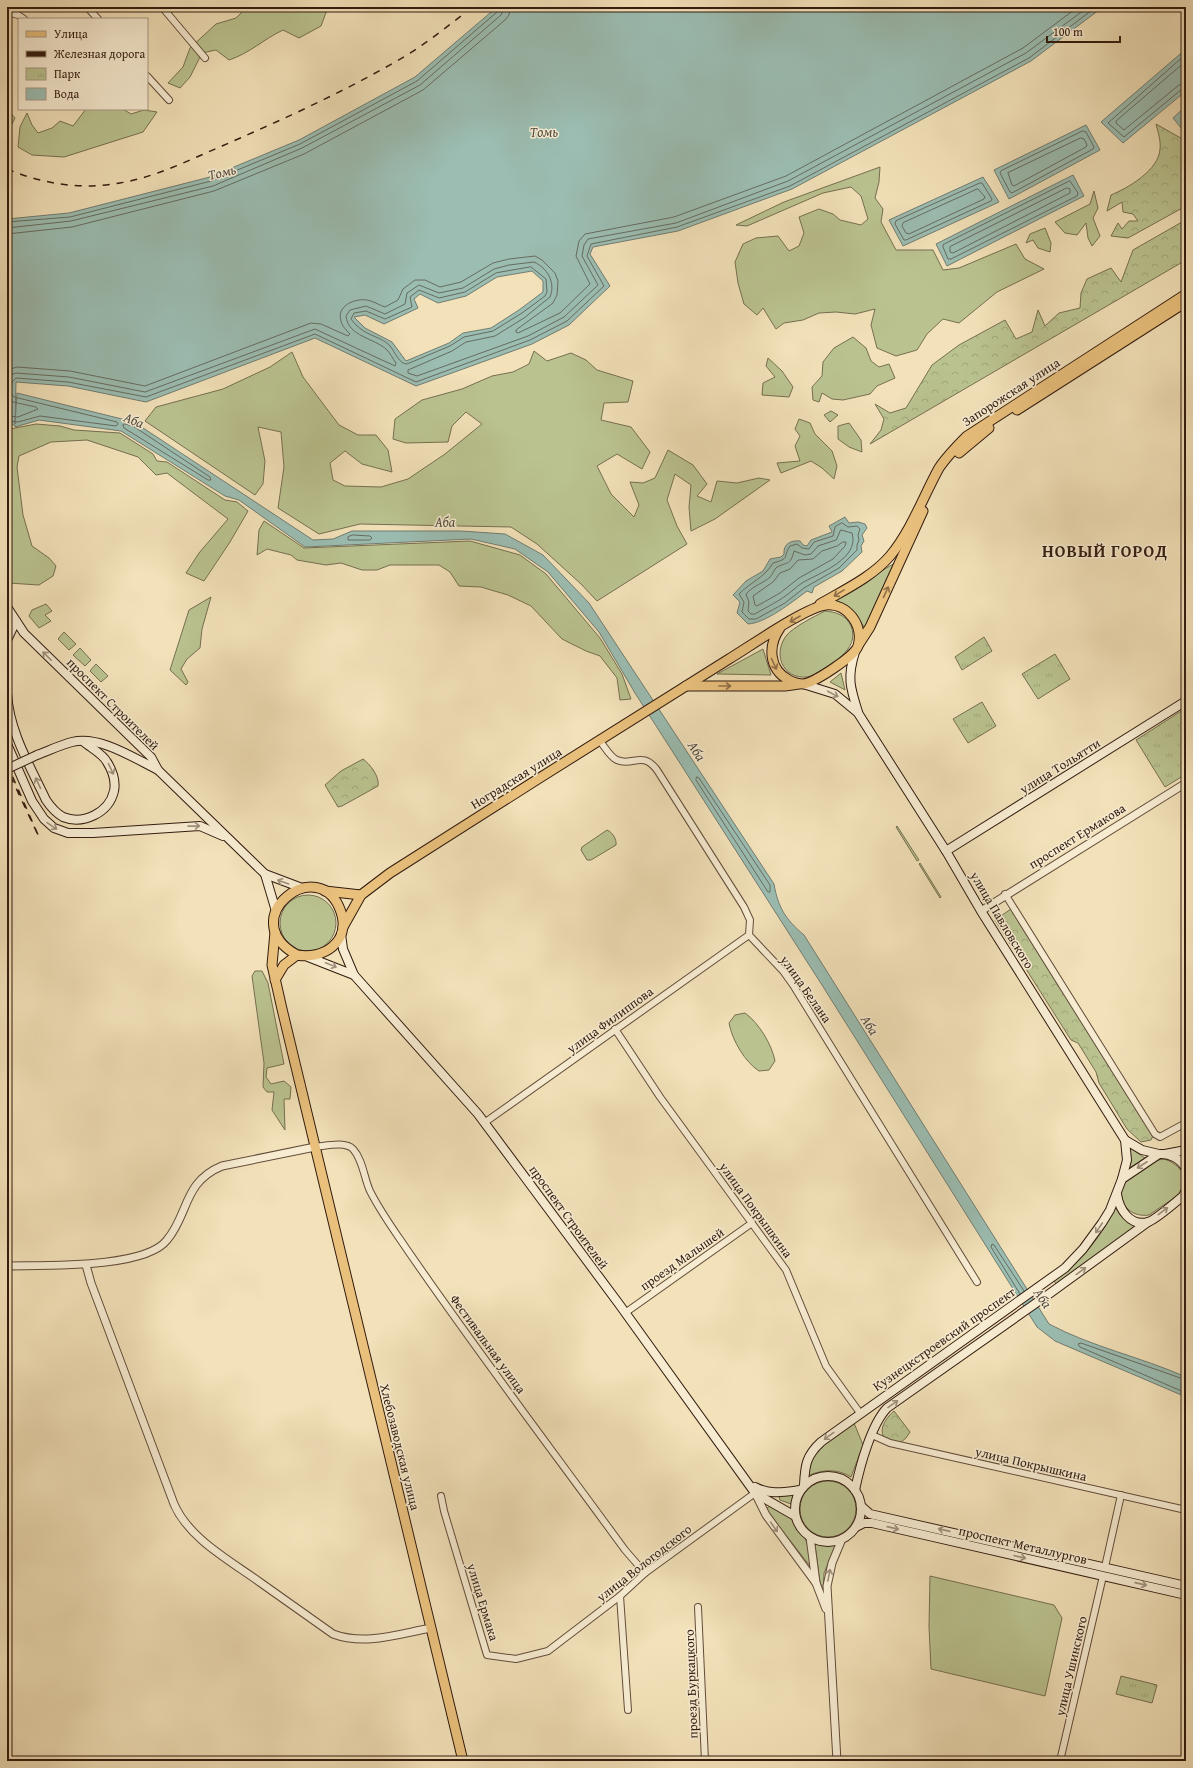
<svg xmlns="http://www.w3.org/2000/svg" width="1193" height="1768" viewBox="0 0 1193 1768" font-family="'Gentium Book Plus',serif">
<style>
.grass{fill:#bac390;stroke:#766f50}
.forest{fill:url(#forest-crowns);stroke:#766f50}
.park{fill:url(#park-tufts);stroke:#766f50}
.water{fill:#9bbdb2;stroke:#717c71;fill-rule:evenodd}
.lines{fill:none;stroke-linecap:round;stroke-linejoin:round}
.shore{stroke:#666c60;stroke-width:1}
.minor-casing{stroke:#624c3a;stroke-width:8}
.tertiary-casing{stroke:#624c3a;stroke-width:9}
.secondary-casing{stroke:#321b0f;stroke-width:10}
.primary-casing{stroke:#321b0f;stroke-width:11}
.minor{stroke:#f7ecd2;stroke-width:6}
.tertiary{stroke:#f7ecd2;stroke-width:7}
.secondary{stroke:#f7ecd2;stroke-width:8}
.primary{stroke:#e9c07c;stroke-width:9}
.rail{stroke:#321b0f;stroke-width:1.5;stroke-dasharray:7 7;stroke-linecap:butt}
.secondary-bridge-casing{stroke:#321b0f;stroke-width:10;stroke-linecap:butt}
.secondary-bridge{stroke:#f7ecd2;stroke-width:8}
.oneway{stroke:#8e6e46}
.oneway2{stroke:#9e8e7a}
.labels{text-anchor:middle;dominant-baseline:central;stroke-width:3;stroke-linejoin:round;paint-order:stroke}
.street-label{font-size:13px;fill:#321b0f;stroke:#f7ecd2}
.water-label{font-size:14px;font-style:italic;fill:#524c40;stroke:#f7ecd2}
.district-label{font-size:17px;font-weight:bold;letter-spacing:1px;fill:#321b0f;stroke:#f7ecd2}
</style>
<defs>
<pattern id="forest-crowns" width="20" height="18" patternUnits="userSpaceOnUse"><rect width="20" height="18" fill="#bac390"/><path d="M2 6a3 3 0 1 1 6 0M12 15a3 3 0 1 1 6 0" fill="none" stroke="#a0a77b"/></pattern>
<pattern id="park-tufts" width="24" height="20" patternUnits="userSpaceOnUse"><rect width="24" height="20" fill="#bac390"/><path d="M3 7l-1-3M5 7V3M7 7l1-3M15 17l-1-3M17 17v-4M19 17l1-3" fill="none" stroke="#a0a77b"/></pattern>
</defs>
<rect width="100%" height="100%" fill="#f2e1b9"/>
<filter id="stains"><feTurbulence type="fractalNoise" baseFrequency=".005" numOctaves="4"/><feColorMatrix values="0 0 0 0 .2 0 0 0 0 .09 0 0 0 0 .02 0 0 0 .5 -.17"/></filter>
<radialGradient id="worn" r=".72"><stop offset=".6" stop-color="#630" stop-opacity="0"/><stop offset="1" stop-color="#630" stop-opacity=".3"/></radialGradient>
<g class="grass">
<path d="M247 7H328L321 26 299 38 283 30C264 39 250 53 229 60L216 50 202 53 190 77 180 88 168 83 183 67 190 48 216 24 236 18Z"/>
<polygon points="7,109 15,118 7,134"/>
<polygon points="86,109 123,109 131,114 144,110 157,112 143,132 64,157 32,155 18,147 20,127 27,113 32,125 38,133 52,128 60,121 73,126"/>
<polygon points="880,167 879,182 875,198 883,209 881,222 896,250 933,250 943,270 959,268 1016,244 1025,259 1044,269 997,292 959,323 943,319 927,334 917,350 896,356 877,348 871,325 875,309 855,314 836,312 819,313 803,320 784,323 776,329 763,308 757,315 744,304 738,283 735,262 743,244 756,238 778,236 789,251 799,246 804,233 799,217 819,209 833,214 840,220 861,225 868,219 861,196 851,187 823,193 747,226 736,225 784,202"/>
<polygon points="1094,191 1098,208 1093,218 1100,236 1092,246 1088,238 1086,223 1077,235 1065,233 1055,222 1090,204"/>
<polygon points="1045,228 1051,243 1050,252 1038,248 1033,240 1026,243 1030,234"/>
<polygon points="853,337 866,348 871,361 879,367 889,364 895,378 877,386 870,394 843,400 832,399 822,393 819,402 813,400 812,387 822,376 823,362 834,348"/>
<polygon points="534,351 547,361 571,353 586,360 597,370 633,381 628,402 604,403 601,420 631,427 650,452 642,469 617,454 597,466 611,494 634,517 639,505 630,482 643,483 655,478 668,450 693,465 707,484 697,496 711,502 717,481 737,483 759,478 770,480 715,519 691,531 689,507 691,485 675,474 667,500 677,526 687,544 597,601 581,584 537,544 511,527 360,524 319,534 278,508 284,467 281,432 258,427 265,461 263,484 255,495 145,421 156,407 223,389 270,367 292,352 303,377 339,425 358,435 376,435 388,450 392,472 362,464 345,451 330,463 333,480 345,486 381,487 408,479 445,454 482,424 466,412 452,426 448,442 406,443 393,439 395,419 422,400 462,389 492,376 513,372 529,364"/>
<polygon points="768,358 782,371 793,387 789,397 762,395 763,383 775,377 766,366"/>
<polygon points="831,411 838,415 830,422 824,415"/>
<polygon points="799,419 810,423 815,434 832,451 837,466 834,479 822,468 811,461 781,473 777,463 800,461 795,446 800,436 795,429"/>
<polygon points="849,423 861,440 862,452 849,447 838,439 838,426"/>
<path d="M36 424 60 426 74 430 120 433 153 454 157 461 167 462 225 500 237 502 248 511 230 542 204 581 186 573 199 553 228 519 167 473 156 475 138 457 87 440 51 442 19 456 17 467 23 515 32 546 49 558 56 566 53 576 39 585 8 583 7 461 10 454C6 446 5 437 10 429Z"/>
<polygon points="264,521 304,548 470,541 520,555 546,574 600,638 622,674 631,699 620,700 617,678 600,656 586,651 562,639 531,606 508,595 481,587 459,586 450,572 439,565 390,565 377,570 362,570 341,563 326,565 297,560 291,555 267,549 257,555 259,530"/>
<polygon points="898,561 865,628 850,608 833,601"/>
<polygon points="211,597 202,629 200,648 187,659 181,669 188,682 186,685 170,670 189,610"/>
<polygon points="46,604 52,611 45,615 51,621 39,628 29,616 32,610"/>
<path d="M825 611C836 612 846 615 851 626 861 651 828 665 812 676 786 683 771 657 786 636 793 627 815 616 825 611Z"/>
<polygon points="64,632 76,644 69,650 58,639"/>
<polygon points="80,648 91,660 85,666 73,655"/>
<polygon points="763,649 771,675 717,674"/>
<polygon points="96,664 108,676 101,682 90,671"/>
<polygon points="841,673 845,690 830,682"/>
<polygon points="897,826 919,860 917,861 896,827"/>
<path d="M607 830C612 832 617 839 616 845L591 860H587L581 850 582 847Z"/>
<polygon points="920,863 941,897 940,898 919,864"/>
<circle cx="308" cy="923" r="28"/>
<polygon points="255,971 262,971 268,983 284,1064 267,1068 266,1077 271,1084 284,1081 291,1087 290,1099 284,1099 285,1130 272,1110 274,1092 267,1092 263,1087 264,1063 252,976"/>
<path d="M745 1013C759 1023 772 1045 775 1061L769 1070 759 1071C745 1062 732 1040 729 1023L735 1015Z"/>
<polygon points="1130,1148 1145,1158 1128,1169"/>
<path d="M1164 1159C1180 1164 1191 1178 1180 1194L1149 1215C1131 1218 1114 1202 1124 1184 1130 1173 1152 1160 1164 1159Z"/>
<path d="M1114 1207 1127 1221 1139 1225 1057 1285 1054 1281C1079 1262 1103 1237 1114 1207Z"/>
<path d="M854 1423 863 1445 851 1477C838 1469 824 1469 810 1475L808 1474C811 1448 834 1436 854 1423Z"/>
<circle cx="828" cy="1509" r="28"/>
<polygon points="793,1494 791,1504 780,1500 779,1497"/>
<path d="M770 1506C775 1508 784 1511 789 1516 802 1529 812 1547 810 1566L767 1511V1508Z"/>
<polygon points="817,1542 836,1545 824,1573 823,1591 820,1582 815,1544"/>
<polygon points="930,1576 1054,1605 1062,1618 1045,1696 931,1669 929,1627"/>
</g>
<g class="forest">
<path d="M1156 124 1186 141V206L1128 238 1111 236 1118 223 1122 229 1129 221H1138L1133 214 1123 212 1122 202 1107 211 1111 195C1128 188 1159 170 1160 149 1161 141 1158 132 1156 124Z"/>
<polygon points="1182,222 1186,222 1186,260 870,444 881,430 884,419 875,404 890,413 906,408 932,365 959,345 1005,320 1016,339 1032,332 1038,310 1045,326 1059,313 1080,308 1081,293 1087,279 1111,268 1121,282 1133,250"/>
<path d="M363 759C370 764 380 777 378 786L342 806 338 807 325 785 341 771Z"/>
<polygon points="1011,909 1153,1136 1151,1140 1141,1142 1127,1129 1099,1083 1096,1072 1078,1043 1071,1040 995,920"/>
<path d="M894 1411 910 1432 906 1438 900 1443C895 1442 887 1441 884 1437 878 1428 888 1416 894 1411Z"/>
</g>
<g class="park">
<polygon points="984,637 992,651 962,670 955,657"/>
<polygon points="1055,654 1070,679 1038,699 1022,674"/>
<polygon points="982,702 996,726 968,743 953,719"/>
<polygon points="1186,708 1186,774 1165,787 1136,740"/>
<polygon points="1121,1676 1157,1685 1152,1703 1116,1694"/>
</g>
<g class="water">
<path d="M497 7H1103L1031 61 792 189 678 231 593 247 590 254 610 286 569 325 532 344 416 386 315 338 146 402 68 386 16 382 15 424 17 393 134 422 313 540 333 539 352 531H461L505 534 543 555 589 603 774 884C778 907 785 919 804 935L1049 1324C1092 1347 1141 1357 1186 1377V1397L1055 1341 1037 1327 822 985 635 693 599 632 548 572 515 549 471 539 305 547 239 500 225 496 121 431 39 420 15 427V425H7V219L69 213 210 177 299 140 415 77ZM532 271 543 281V292L519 310 491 328 463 333 449 343 406 361 392 342 365 328 354 317 365 315 384 324 418 308 414 299 420 294 438 303 466 296 497 277Z"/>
<polygon points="1186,49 1186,91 1123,143 1101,122"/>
<polygon points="1186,106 1186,134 1173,118"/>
<polygon points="1086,125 1100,150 1009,199 994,170"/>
<polygon points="1073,175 1084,196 947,266 936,244"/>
<polygon points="983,177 999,202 903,246 889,220"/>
<path d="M845 517 849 523 858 522 865 524 867 528 862 535 864 541 861 546 862 552 842 571 814 587 812 593 807 591C792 602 766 623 748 624L737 613 740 602 733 595 746 581 763 571 770 559 781 557 784 554C783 544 791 540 800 541L803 545 807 546 811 540 832 532 829 526Z"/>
</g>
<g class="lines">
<g class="shore">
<polyline points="1186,54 1108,123 1124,137 1182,89 1186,88"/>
<polyline points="1186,61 1116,121 1116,123 1124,130 1179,85 1186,83"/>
<polygon points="1083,131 1086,132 1094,147 1093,149 1012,193 1010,192 1000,173 1001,171"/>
<polygon points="1081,138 1084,139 1087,145 1086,147 1014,186 1012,185 1008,173"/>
<polygon points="1070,181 1078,193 1077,196 951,259 948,259 943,247 943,245"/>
<polygon points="980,183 982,183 992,199 991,201 906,240 904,240 895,224 896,221"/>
<polygon points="1067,188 1070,189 1070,193 953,253 950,252 950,247"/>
<polygon points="978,189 985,197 984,199 909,234 906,233 902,226 903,223"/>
<polyline points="7,222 70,217 211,181 300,144 417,81 497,12 499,7"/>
<polyline points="7,228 71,221 213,186 302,148 420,85 501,15 504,7"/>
<polyline points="7,234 72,227 214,191 304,154 423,90 505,20 509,15 510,7"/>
<path d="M531 267 546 279 547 292 545 296 522 313 493 331 464 337 450 346 407 364C399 364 395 352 390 346 380 335 364 337 351 319L354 313 366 311 385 319 412 307 410 297 419 290 439 298 465 292 496 273Z"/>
<path d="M7 370 17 367 70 371 145 386 311 323 321 324 348 336 350 334C346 330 342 326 341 321 336 306 355 298 367 300 373 301 379 305 385 307L398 300 403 289 415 280H425L440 287 461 282 493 263 509 259 535 256 542 260 555 273 558 281 557 295 553 303 516 330V332L518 333 560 313 590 284 576 256 579 241 585 234 674 217 786 176 1023 48 1078 7"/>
<path d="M7 380 11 375 16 373 69 377 145 392 315 329 395 366 396 363C393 359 390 353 387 350 375 338 348 337 346 316L350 310 366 306 385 314 405 304 407 293 419 285 439 293 463 288 494 269 509 265 534 262C547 268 556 282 550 297L524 318 495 336 466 342 452 351 408 370V373L417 376 528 336 564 317 598 285 582 256 584 245 588 239 676 223 788 181 1026 53 1088 7"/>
<polyline points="7,396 13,402 36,407 38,409 18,417 7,416"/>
<polyline points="7,421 18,422 40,416 116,426 118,424 117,422 14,397 11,393 12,382 16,378 68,382 146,397 315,334 416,382 530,340 567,321 604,286 587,256 591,244 677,227 790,186 1029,58 1096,7"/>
<polygon points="125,424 133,426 210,477 211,480 208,480 124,428 123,425"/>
<path d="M842 523 848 527 857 526 860 529 858 535 859 540 857 545V550L839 568 804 588 785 603 756 619H749L742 612 744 602 739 594C751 582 765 577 773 563 791 558 782 558 790 546L797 544 802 548 809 549 814 542 833 536 835 527Z"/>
<path d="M841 530 852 533C860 559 819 573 802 583 796 587 790 593 784 597 777 602 763 609 755 614H751L748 611 749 602 746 594C754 585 764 583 770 577 773 574 774 569 777 567 789 561 790 566 794 551L805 555 811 554 818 546 836 540Z"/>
<polygon points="353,535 370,536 372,538 370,540 348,540 348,537"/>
<polygon points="843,542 846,542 845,546 833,559 799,578 780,593 757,606 755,605 753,596 773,582 780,573 790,569 798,560 813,559 822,551 837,546"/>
<polygon points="697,777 699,778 770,885 770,892 768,892 696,780"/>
<polyline points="1020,1294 991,1247 992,1244 994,1245 1024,1291"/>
<polyline points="1186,1380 1081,1343 1078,1344 1080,1347 1186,1393"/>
</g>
<g class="minor-casing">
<g id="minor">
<polyline points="87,7 98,19"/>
<polyline points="162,7 205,58"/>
<polyline points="7,12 18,15 24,19"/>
<polyline points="147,76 169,100"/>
<path d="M600 741C605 747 610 757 617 760 633 767 642 750 657 770L744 907 750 920 749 935 783 971 793 985 977 1282"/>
<polyline points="1005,894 1155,1134 1160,1137 1182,1125 1186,1130"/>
<polyline points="615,1029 660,1097 786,1270 826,1366 860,1413"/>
<polyline points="484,1123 749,935"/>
<path d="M315 1147C326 1146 345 1141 353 1149 363 1160 364 1178 370 1191 380 1211 393 1229 406 1248 476 1350 552 1450 625 1550L645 1573"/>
<polyline points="625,1313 752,1223"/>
<polyline points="872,1435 890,1443 1186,1510"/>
<polyline points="441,1496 444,1511 487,1655 516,1659 548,1651 620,1596 645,1573 755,1493"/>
<polyline points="1105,1567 1121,1495"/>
<polyline points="620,1596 628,1710"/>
<polyline points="698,1607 705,1761"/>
<polyline points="1060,1761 1103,1576"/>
</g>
</g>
<g class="tertiary-casing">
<g id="tertiary">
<polyline points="981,911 1186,783"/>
<path d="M86 1265 91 1283 174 1504C189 1539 231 1561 261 1583 285 1600 309 1617 333 1634 365 1646 398 1634 431 1628"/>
<path d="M7 1266C42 1265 145 1269 167 1240 189 1214 183 1182 222 1166L315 1147"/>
<polyline points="755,1493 766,1515 816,1583"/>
<polyline points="810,1537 816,1583 826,1609"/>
<polyline points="837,1761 827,1586 832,1563 842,1539"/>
</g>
</g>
<g class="secondary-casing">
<g id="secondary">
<polyline points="7,607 24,633 151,757 158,770 265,874 302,888"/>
<polyline points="7,640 16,621"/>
<path d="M855 652C847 677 850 687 858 712"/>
<polyline points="803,684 835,694 858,713 946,851 981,911 1125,1140 1127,1160 1122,1179"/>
<path d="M7 693C9 731 30 766 46 800 50 806 56 813 63 817 83 825 109 813 114 791 116 781 112 770 107 762 103 754 91 748 84 742"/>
<polyline points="7,744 32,801 44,819 54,828 68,833 93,833 200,826 223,836"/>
<path d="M37 755C48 751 60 745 72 742 99 735 134 758 158 770"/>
<polyline points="946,851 1186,701"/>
<polyline points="265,874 276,911"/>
<polyline points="341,934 343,949 354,975 478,1114 619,1304 755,1493 795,1516"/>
<polyline points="308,957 354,975"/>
<polyline points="1125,1140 1142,1150 1159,1154"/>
<polyline points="1165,1154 1186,1150"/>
<path d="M1117 1194C1119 1209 1130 1227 1148 1222 1155 1220 1176 1202 1183 1196L1186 1190"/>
<circle cx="828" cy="1509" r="33"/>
<path d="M804 1485C805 1465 806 1456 821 1442L1065 1268 1083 1249 1102 1223 1110 1210 1122 1179 1159 1154C1170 1153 1181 1159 1186 1169"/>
<path d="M755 1487C770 1495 784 1492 800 1490"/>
<path d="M855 1490C860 1466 871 1425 887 1408L1049 1294 1148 1222"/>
<polyline points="861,1506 870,1514 1186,1586"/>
<polyline points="856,1527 864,1523 872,1523 1186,1595"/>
</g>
</g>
<g class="primary-casing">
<g id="primary">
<polyline points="1017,410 1186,302"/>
<polyline points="959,453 989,428"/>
<path d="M820 604C844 590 872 577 890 556 911 531 923 497 939 468 947 456 957 446 967 436L1186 294"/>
<polyline points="859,644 870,627 923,511"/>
<polyline points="686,686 785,686 799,684"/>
<polyline points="325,891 361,895"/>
<path d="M343 927 361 895 390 873C503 801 615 730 729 659 749 647 806 607 826 605 847 603 864 625 858 646 855 656 814 683 803 684 799 684 792 682 789 680 768 669 768 645 780 628"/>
<polyline points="275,932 272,965 282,1009 463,1761"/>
<path d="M275 980 284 965 297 955C323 960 351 942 341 912 320 850 232 919 297 955"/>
</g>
</g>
<use href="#minor" class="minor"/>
<use href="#tertiary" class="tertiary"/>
<use href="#secondary" class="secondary"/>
<use href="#primary" class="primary"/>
<g class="rail">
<path d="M7 169C43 184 81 190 120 183 156 177 189 160 222 146 284 119 348 90 407 55 430 41 451 23 473 7"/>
<polyline points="7,764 39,837 7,769"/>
</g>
<g class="secondary-bridge-casing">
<polyline id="secondary-bridge" points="7,769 37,755"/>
</g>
<use href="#secondary-bridge" class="secondary-bridge"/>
</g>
<defs><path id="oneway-shaft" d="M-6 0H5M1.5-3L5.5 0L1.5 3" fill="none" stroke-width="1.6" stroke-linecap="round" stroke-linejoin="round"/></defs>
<g class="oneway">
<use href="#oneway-shaft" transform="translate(886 592) rotate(-65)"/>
<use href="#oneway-shaft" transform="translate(839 593) rotate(149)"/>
<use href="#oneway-shaft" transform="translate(795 619) rotate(150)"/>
<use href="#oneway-shaft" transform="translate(774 664) rotate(65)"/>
<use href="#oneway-shaft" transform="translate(725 686)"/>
</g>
<g class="oneway2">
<use href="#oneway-shaft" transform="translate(47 656) rotate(-135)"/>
<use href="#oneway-shaft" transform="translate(833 694) rotate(28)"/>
<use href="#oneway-shaft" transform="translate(111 769) rotate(65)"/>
<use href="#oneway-shaft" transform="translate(38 783) rotate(-115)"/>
<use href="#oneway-shaft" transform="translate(52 826) rotate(34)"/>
<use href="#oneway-shaft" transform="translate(194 826) rotate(-1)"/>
<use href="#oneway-shaft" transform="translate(283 882) rotate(-160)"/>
<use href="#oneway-shaft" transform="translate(331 965) rotate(22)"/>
<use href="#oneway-shaft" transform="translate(1142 1165) rotate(147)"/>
<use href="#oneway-shaft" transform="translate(1163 1211) rotate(-37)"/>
<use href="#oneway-shaft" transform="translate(1099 1228) rotate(124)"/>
<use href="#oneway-shaft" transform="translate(1081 1271) rotate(-36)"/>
<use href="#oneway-shaft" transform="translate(893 1404) rotate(-35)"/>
<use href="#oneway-shaft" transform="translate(829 1436) rotate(144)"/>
<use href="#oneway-shaft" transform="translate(774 1527) rotate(55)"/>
<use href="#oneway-shaft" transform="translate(893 1528) rotate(13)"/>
<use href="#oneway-shaft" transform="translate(944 1530) rotate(-167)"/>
<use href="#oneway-shaft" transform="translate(1020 1557) rotate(13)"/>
<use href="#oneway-shaft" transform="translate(829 1575) rotate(-79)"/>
<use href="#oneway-shaft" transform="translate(1141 1584) rotate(13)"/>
</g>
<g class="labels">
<g class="street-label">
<text transform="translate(1011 392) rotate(-33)">Запорожская улица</text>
<text transform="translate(113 704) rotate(45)">проспект Строителей</text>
<text transform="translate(1060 766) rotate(-32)">улица Тольятти</text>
<text transform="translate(516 778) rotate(-32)">Ноградская улица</text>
<text transform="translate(1077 836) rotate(-32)">проспект Ермакова</text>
<text transform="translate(1002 920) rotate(59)">улица Павловского</text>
<text transform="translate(806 989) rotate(55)">улица Белана</text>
<text transform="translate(610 1020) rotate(-36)">улица Филиппова</text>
<text transform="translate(756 1210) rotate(54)">улица Покрышкина</text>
<text transform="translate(569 1217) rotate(54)">проспект Строителей</text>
<text transform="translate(682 1259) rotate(-35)">проезд Малышей</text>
<text transform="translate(944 1339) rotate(-35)">Кузнецкстроевский проспект</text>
<text transform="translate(488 1344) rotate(54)">Фестивальная улица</text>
<text transform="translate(400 1447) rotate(76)">Хлебозаводская улица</text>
<text transform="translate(1031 1464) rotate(13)">улица Покрышкина</text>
<text transform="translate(1023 1545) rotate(13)">проспект Металлургов</text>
<text transform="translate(644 1563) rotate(-38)">улица Вологодского</text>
<text transform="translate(483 1602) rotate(73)">улица Ермака</text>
<text transform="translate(1071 1666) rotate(-77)">улица Ушинского</text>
<text transform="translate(691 1684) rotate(-92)">проезд Буркацкого</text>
</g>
<g class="water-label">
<text x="544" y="132">Томь</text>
<text transform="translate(222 172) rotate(-13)">Томь</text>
<text transform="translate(134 420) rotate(22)">Аба</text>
<text x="445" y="522">Аба</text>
<text transform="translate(697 751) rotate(58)">Аба</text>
<text transform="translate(870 1025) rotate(58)">Аба</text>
<text transform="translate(1043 1298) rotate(55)">Аба</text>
</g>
<g class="district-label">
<text x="1105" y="550">НОВЫЙ ГОРОД</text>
</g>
</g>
<rect width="1193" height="1768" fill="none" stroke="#f2e1b9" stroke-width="24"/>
<rect x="8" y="8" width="1177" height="1752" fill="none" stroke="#321b0f" stroke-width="2"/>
<rect x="12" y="12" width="1169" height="1744" fill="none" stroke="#321b0f"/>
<rect x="18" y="18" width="130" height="92" fill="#f7ecd2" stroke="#a89884"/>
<rect x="26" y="31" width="20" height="6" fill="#e9c07c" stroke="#a89884"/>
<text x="54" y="38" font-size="12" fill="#321b0f">Улица</text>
<rect x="26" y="51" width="20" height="6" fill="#321b0f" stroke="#a89884"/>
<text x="54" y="58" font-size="12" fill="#321b0f">Железная дорога</text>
<rect x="26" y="68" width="20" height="12" fill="url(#park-tufts)" stroke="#a89884"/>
<text x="54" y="78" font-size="12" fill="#321b0f">Парк</text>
<rect x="26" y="88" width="20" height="12" fill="#9bbdb2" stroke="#a89884"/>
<text x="54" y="98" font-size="12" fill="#321b0f">Вода</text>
<path d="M1047 36v6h73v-6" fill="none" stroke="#321b0f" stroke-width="2"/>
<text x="1053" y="36" font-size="12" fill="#321b0f" stroke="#f7ecd2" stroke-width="3" paint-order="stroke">100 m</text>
<rect width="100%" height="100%" filter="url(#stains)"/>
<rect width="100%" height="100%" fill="url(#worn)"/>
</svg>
